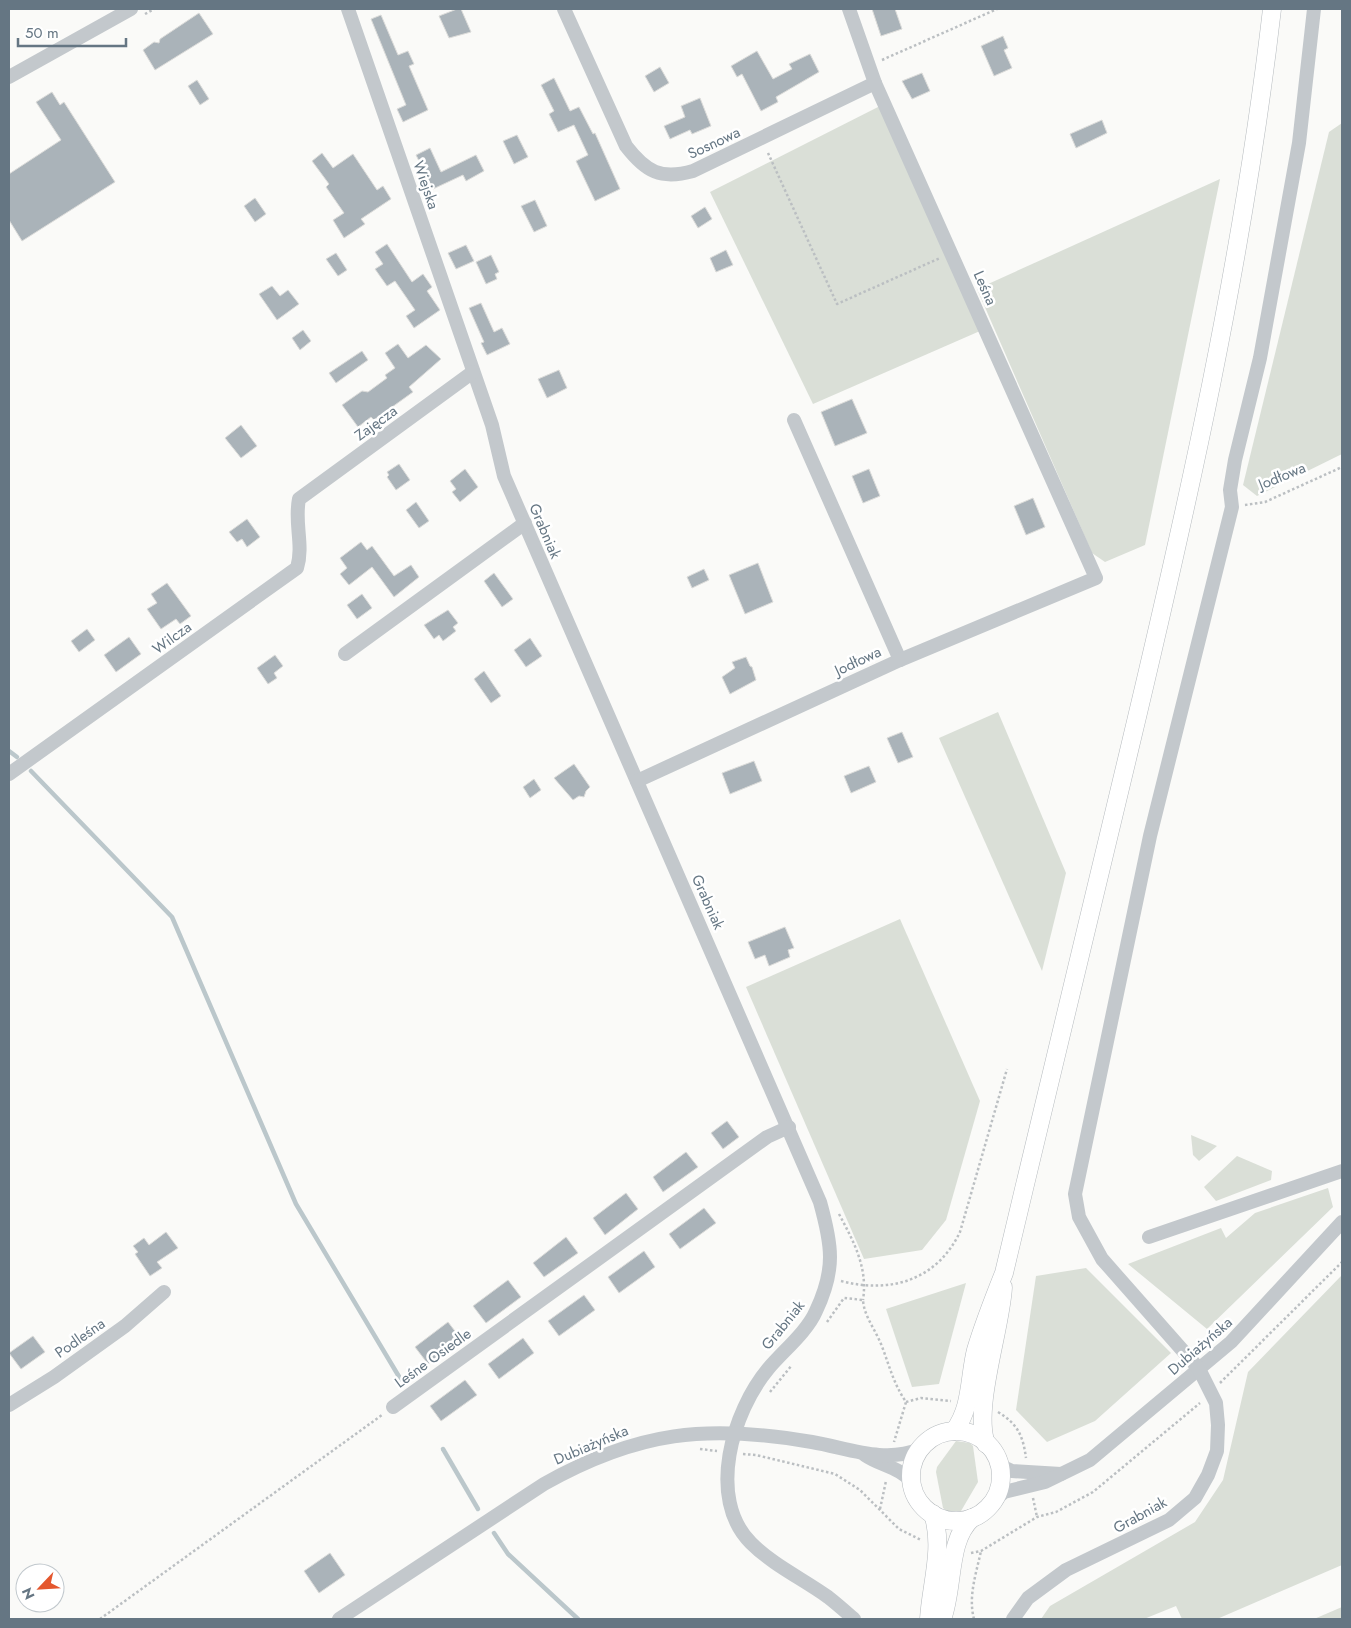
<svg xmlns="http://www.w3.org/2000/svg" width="1351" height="1628" viewBox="0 0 1351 1628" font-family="Jost,sans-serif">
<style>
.green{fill:#dadfd7}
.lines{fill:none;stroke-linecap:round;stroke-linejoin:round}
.stream{stroke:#bbc7cb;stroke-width:4.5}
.building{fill:#aab3b9;stroke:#dcdcda}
.major-casing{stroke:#b5babe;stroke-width:19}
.path{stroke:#bbbfc2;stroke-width:2.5;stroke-dasharray:2.5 2.5;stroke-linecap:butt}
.minor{stroke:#c3c8cc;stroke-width:14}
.major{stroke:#fff;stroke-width:18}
.labels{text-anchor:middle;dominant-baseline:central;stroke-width:5;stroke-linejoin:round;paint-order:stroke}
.street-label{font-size:15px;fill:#657683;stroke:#fff}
</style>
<rect width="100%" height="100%" fill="#fafaf8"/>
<g class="green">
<polygon points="880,106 980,331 813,404 710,192"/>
<polygon points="1342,123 1342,454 1257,496 1243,485 1329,132"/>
<polygon points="1220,179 1145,545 1105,562 1092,553 977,289"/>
<polygon points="998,712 1066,873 1042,971 939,738"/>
<polygon points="900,919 980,1101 946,1220 922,1250 864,1259 746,987"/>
<polygon points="1191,1135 1217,1146 1199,1161 1193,1155"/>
<polygon points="1237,1156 1272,1171 1271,1180 1216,1201 1204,1187"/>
<polygon points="1328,1188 1333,1207 1207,1329 1128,1264 1221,1228 1226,1238 1255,1213"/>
<polygon points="1086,1268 1171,1353 1095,1421 1047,1442 1016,1410 1036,1276"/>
<polygon points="1342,1275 1342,1565 1217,1619 1182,1619 1176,1606 1144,1619 1041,1619 1050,1606 1195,1522 1223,1480 1248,1372"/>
<polygon points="966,1283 939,1384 912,1387 886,1309"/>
<polygon points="956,1441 970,1443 973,1446 978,1482 961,1511 947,1511 943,1508 936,1472 937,1467"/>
<polygon points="1342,1607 1342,1619 1314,1619"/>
</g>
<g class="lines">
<g class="stream">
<polyline points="9,751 17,757"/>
<polyline points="31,771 172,917 296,1204 404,1385"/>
<polyline points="443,1449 478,1509"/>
<polyline points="494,1533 508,1554 578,1619"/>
</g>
</g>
<g class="building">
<polygon points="457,9 461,9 471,32 449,38 439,16"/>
<polygon points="872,9 895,9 902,29 881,36"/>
<polygon points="199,13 213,34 155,70 143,50 154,42 159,43 160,39"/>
<polygon points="381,15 398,55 408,51 414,64 409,66 428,110 403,122 397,109 406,105 371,19"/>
<polygon points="1003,36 1008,48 1004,50 1012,68 994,76 981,46"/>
<polygon points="757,51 773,79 792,69 789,64 810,54 819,72 776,97 778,102 761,111 742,74 737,77 731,66"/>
<polygon points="660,67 669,83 654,92 645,76"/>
<polygon points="922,73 930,91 912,99 902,81"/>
<polygon points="554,78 570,111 579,107 593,134 595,133 620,189 595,201 576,161 588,155 574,125 558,132 549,114 554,111 541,85"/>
<polygon points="197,80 209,99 200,105 188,86"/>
<polygon points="52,92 60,105 64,102 115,182 22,241 9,220 9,174 61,140 36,102"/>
<polygon points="700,98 711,126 692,134 690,130 670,139 664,126 685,117 681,106"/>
<polygon points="1102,120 1107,133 1076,148 1070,134"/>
<polygon points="517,135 528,157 514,164 503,141"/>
<polygon points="430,148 441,172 476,155 484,171 466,181 463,175 433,189 416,155"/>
<polygon points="322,153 333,168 353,154 377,190 383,186 391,199 361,219 365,224 344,238 333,220 344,213 326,187 329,184 312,161"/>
<polygon points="255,198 266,214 255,222 244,206"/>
<polygon points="535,200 547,226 534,232 521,206"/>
<polygon points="705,207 712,219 698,228 691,216"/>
<polygon points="387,244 412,282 423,274 432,287 427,291 440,310 414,328 406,316 415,310 395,281 387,286 375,269 383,264 375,252"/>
<polygon points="466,245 474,261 456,269 448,253"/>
<polygon points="726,250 733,265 716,272 710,258"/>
<polygon points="336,253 347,270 338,276 326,259"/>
<polygon points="491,255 499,272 495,274 497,279 486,284 476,262"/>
<polygon points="272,286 280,296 288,290 299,304 277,320 259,294"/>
<polygon points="481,303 494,332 502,328 510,344 487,355 481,343 484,342 469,308"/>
<polygon points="303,330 311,341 300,350 292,338"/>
<polygon points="398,344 408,358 426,345 441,359 409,387 413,392 374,420 371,417 358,427 342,405 362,391 368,392 387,378 385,375 395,368 385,353"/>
<polygon points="362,351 368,360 336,383 329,373"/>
<polygon points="559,370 567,388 547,398 538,379"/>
<polygon points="852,399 867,433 835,446 821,412"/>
<polygon points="241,425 257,446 241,458 225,438"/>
<polygon points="399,464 410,480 396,490 387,477 389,475 387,472"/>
<polygon points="465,469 478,487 460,502 452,492 456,489 450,481"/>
<polygon points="869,469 880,496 863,503 852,476"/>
<polygon points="1033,498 1045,527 1026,535 1014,506"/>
<polygon points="416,502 429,521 419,528 406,510"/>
<polygon points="247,519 260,537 247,547 242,539 237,542 229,532"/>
<polygon points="361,542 367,550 372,546 394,576 411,565 419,577 394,597 372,567 349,585 340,574 347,568 340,558"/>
<polygon points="758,563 773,602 745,614 729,575"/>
<polygon points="704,569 709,580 692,588 687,577"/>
<polygon points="494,573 513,599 502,607 484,581"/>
<polygon points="167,583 191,616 180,624 176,619 161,629 147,609 157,603 151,594"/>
<polygon points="362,594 372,608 357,619 347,605"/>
<polygon points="448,610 458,623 453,627 456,631 443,641 439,635 434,639 424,625"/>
<polygon points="87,629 95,640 79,652 71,641"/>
<polygon points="129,637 141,654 116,672 104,655"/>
<polygon points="530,638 542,656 526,667 514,650"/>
<polygon points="275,655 283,666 274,673 277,678 268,684 257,668"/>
<polygon points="746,657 750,666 752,667 756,680 730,694 722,677 735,668 732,662"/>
<polygon points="484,671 501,696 491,703 474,679"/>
<polygon points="902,732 913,757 898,763 887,738"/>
<polygon points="754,761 762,781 730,794 722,773"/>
<polygon points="574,764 590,787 586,791 584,797 579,796 573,800 554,778"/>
<polygon points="869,766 876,782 851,793 844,776"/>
<polygon points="534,779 541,790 530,798 523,787"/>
<polygon points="785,927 794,948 788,950 790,957 769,966 765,955 755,959 748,942"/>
<polygon points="727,1121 739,1137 723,1149 711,1133"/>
<polygon points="686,1152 698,1167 663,1192 653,1177"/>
<polygon points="626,1193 638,1209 605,1235 593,1218"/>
<polygon points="704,1208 716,1223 680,1249 669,1234"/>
<polygon points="166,1232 178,1248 157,1262 162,1268 150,1276 135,1254 138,1252 133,1246 144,1238 149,1245"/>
<polygon points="566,1237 578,1253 544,1277 533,1263"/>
<polygon points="644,1251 655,1267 619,1293 608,1277"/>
<polygon points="508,1280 521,1297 486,1323 473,1306"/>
<polygon points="584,1295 595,1310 559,1336 548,1321"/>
<polygon points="448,1322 461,1339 428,1364 415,1347"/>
<polygon points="33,1336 45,1352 21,1369 9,1353"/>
<polygon points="523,1338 534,1353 499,1379 488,1364"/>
<polygon points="465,1380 477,1395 441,1421 430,1406"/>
<polygon points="330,1553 345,1575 319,1593 304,1571"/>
</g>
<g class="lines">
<g class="major-casing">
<g id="major">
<path d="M954 1431C972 1408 969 1377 976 1350 984 1323 994 1298 1004 1273 1045 1100 1087 927 1128 755 1187 508 1243 261 1272 9"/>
<circle cx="956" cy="1476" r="45"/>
<path d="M986 1444C973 1407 1001 1328 1003 1287"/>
<path d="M929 1619C931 1585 944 1548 933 1514"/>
<path d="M942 1619C954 1588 947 1540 972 1518"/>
</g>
</g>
<g class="path">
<polyline points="145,14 154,9"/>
<polyline points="882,60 997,9"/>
<polyline points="768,153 837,304 940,258"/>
<polyline points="1245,505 1265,502 1342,467"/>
<path d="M839 1214C854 1242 868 1268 863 1300"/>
<path d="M841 1281C891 1294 937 1280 960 1232L1007 1069"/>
<path d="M827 1322 844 1298 863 1300C864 1316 875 1329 881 1344 889 1364 893 1383 906 1402L894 1442"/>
<polyline points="1220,1383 1342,1262"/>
<polyline points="770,1392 792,1365"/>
<polyline points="906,1402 921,1398 951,1401"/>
<path d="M998 1412C1018 1424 1023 1436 1026 1458"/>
<polyline points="700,1449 717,1451"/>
<polyline points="743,1454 756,1455 835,1474 860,1490 899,1529 921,1540"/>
<polyline points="1033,1498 1037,1517"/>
<polyline points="880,1509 886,1481"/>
<polyline points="971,1553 981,1551 1037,1517 1056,1512 1093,1492 1200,1403"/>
<polyline points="100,1619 382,1415"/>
<path d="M974 1619C968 1597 976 1574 981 1551"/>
</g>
<g class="minor">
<path d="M348 9 492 425 504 476 820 1202C832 1245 836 1269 816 1311 807 1332 782 1352 768 1369 733 1411 706 1498 751 1543 773 1565 803 1579 828 1597 837 1604 846 1612 854 1619"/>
<path d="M564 9 626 146C646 172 661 180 693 171L875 83"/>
<polyline points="9,77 131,9"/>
<polyline points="794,420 900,660"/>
<polyline points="345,654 525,523"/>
<path d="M9 774 297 568C304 545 294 523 299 499L473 372"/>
<polyline points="637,781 900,660 1096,578 875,83 849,9"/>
<polyline points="1149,1237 1342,1171"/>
<polyline points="9,1405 54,1377 125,1326 164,1292"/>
<polyline points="393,1407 767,1137 789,1127"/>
<path d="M865 1455C879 1465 902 1468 911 1482"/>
<polyline points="999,1465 1012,1471 1061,1474"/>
<polyline points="992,1502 1004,1492 1045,1482 1090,1460 1231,1342 1342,1222"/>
<path d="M339 1619 544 1484C638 1431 707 1424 812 1442 848 1448 884 1464 920 1449"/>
<polyline points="1013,1619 1028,1598 1066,1570 1169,1520 1195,1498 1208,1475 1217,1451 1218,1425 1216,1403 1199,1369 1102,1259 1079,1217 1075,1194 1150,836 1232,507 1230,490 1235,460 1260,358 1299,143 1314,9"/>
</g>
<use href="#major" class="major"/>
</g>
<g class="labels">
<g class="street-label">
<text transform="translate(714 143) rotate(-25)">Sosnowa</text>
<text transform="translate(426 185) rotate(71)">Wiejska</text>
<text transform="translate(985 288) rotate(66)">Leśna</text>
<text transform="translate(376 423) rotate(-36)">Zajęcza</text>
<text transform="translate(1282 476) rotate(-22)">Jodłowa</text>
<text transform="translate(545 531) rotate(67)">Grabniak</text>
<text transform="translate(172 638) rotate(-36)">Wilcza</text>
<text transform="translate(858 661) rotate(-25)">Jodłowa</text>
<text transform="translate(708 902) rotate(66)">Grabniak</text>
<text transform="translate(783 1325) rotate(-51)">Grabniak</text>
<text transform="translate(80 1338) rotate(-35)">Podleśna</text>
<text transform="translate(1200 1346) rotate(-41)">Dubiażyńska</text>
<text transform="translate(433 1358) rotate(-36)">Leśne Osiedle</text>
<text transform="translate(591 1445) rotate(-23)">Dubiażyńska</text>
<text transform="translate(1140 1515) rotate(-29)">Grabniak</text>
</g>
</g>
<rect width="1351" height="1628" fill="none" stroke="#657683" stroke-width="20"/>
<g transform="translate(40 1588) rotate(245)"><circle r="24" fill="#ffffff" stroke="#c1c8cd"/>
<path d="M0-4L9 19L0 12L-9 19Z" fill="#e4572e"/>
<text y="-8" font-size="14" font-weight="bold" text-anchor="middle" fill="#657683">N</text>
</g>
<path d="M18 38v8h108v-8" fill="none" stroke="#657683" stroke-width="2.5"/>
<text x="25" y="38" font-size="15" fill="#657683" stroke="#ffffff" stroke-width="4" paint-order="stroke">50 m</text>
</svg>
